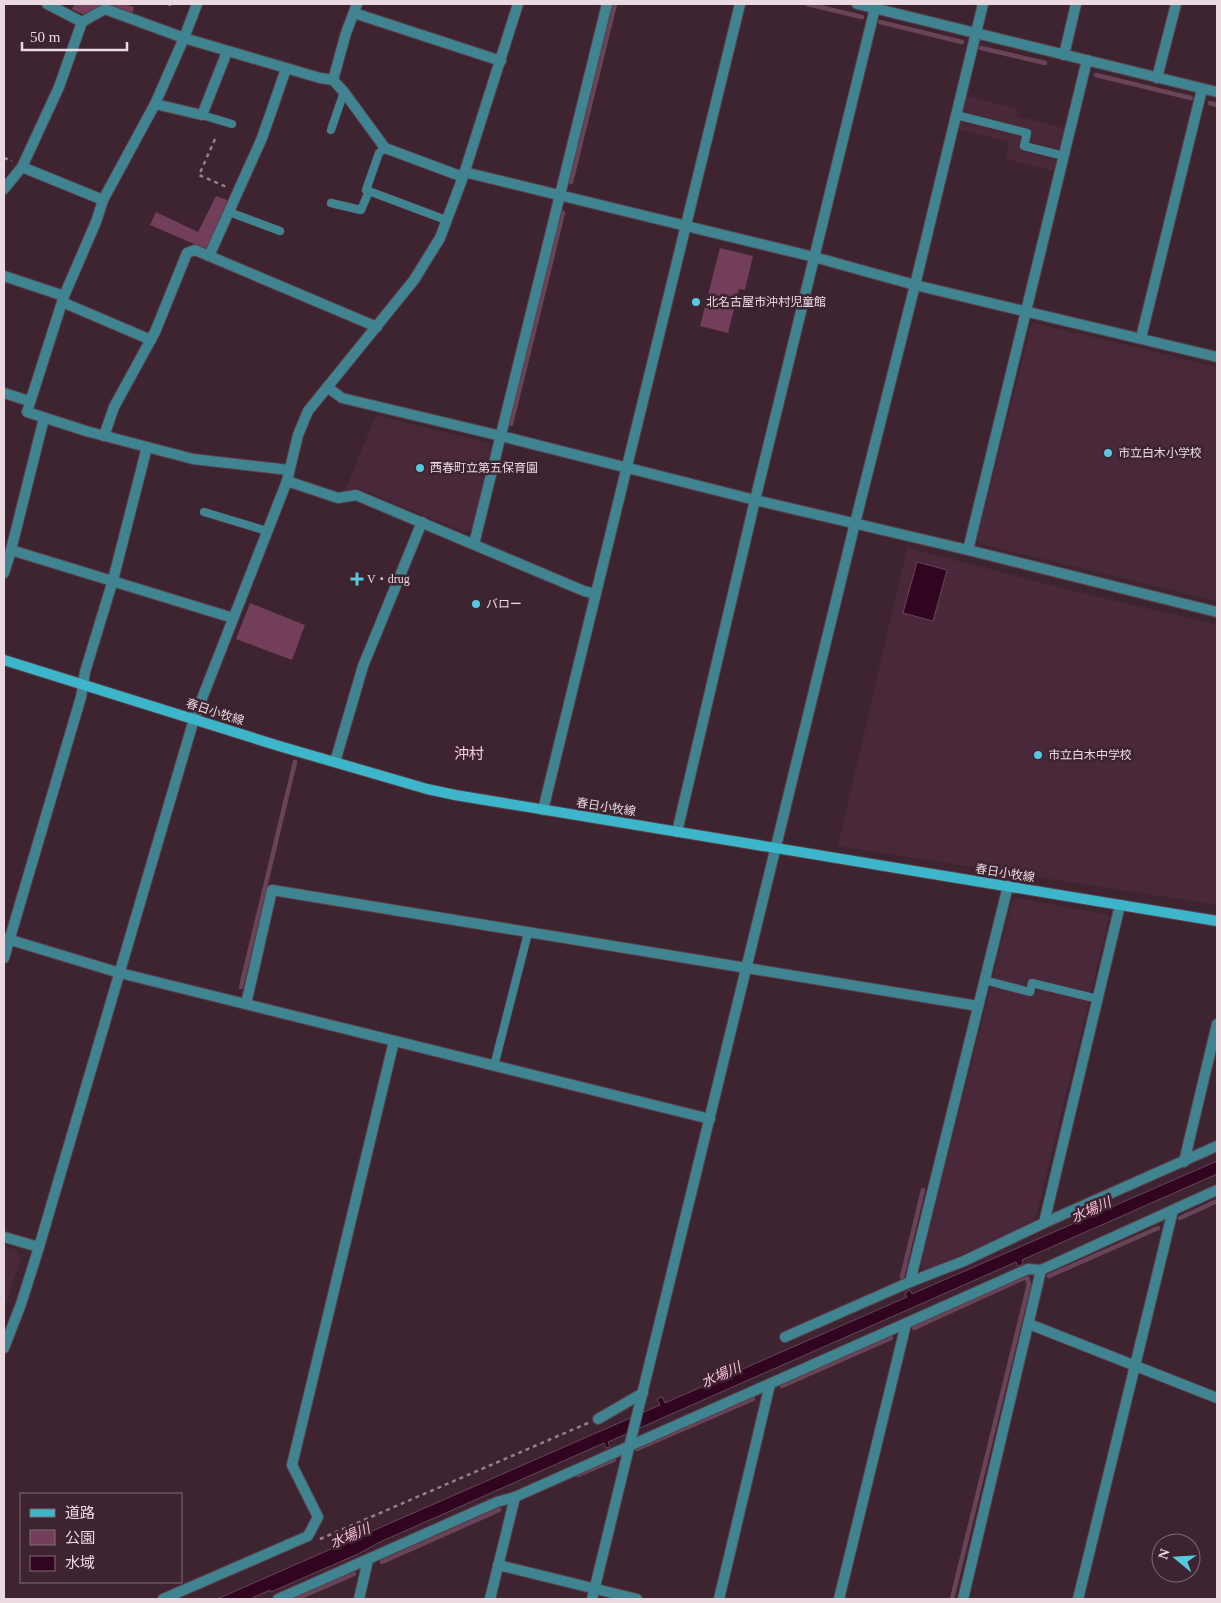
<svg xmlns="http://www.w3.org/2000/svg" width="1221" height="1603" viewBox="0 0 1221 1603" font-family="'Times New Roman','Noto Sans JP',serif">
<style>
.built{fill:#492839}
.green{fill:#733e5a}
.water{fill:#31041f;stroke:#694459}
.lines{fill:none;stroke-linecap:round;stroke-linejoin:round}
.stream{stroke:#694459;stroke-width:4.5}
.service-casing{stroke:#59414c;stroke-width:9}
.minor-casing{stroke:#59414c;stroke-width:12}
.tertiary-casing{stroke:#59414c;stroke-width:12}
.secondary-casing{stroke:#59414c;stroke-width:12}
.path{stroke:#96808a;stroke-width:2.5;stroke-dasharray:4 4;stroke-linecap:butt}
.service{stroke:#408491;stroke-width:8}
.minor{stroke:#408491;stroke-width:10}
.tertiary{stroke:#408491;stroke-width:10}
.secondary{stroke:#3db5ca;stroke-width:10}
.poi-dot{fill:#55cadf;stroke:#3d2430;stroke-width:2}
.labels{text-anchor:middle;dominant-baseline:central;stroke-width:5;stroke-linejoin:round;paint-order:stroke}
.poi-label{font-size:12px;fill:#ebd9e1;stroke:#3d2430;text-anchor:start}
.street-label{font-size:12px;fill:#ebd9e1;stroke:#3d2430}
.water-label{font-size:14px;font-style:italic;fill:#fbbfdb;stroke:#3d2430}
.quarter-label{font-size:15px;fill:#f1cede;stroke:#3d2430}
</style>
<rect width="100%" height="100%" fill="#3d2430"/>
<g class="built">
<polygon points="966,96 1018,109 1017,116 1064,128 1053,171 1006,159 1009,142 958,129"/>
<polygon points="1035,323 1217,367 1217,601 980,544 977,539 1031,325"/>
<polygon points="376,415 489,443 491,447 472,530 465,532 357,488 345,491"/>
<polygon points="907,548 1070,590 1217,625 1217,905 838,846"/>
<polygon points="1016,898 1106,914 1109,918 1037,1214 1029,1225 924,1271 920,1266 1012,902"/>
<polygon points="4,1246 16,1250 21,1258 4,1310"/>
</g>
<g class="green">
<polygon points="75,4 124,4 134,7 131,16 104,5 86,16 72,9"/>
<polygon points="216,196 230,201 208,250 150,225 156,212 198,232"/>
<polygon points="720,248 753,256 745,290 739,289 728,333 700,326"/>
<polygon points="250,603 305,625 292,660 236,639"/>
</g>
<g class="water">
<polygon points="917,562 947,570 933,621 903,613"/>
<polygon points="1217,1161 1217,1174 1022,1260 1023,1264 1018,1266 1016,1262 608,1442 610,1447 606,1448 604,1443 380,1542 358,1554 271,1592 270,1590 250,1599 217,1599 660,1405 657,1399 662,1397 665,1403 907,1297 905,1293 910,1290 912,1294"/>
</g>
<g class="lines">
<g class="stream">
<polyline points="807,4 862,17"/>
<polyline points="880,22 962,42"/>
<polyline points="981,48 1045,63"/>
<polyline points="1096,75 1191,98"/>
<polyline points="1210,103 1217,105"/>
<polyline points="571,182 615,4"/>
<polyline points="511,424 563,213"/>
<polyline points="241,987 295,762"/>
<polyline points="1180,1218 1217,1201"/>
<polyline points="1049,1276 1158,1228"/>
<polyline points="902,1277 923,1190"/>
<polyline points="914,1328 1026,1277"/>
<polyline points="782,1386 891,1338"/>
<polyline points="637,1449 753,1399"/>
<polyline points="578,1475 614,1460"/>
<polyline points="382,1562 499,1510"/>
<polyline points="296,1599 354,1574"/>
<polyline points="952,1599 1029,1284 1027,1278"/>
</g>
<g class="service-casing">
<g id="service">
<polyline points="202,115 232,124"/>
<polyline points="956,115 1027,133 1024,146 1064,156"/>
<polyline points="331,130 344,92"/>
<polyline points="385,148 379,153 366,190 446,220"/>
<polyline points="331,203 361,210 369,191"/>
<polyline points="229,212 280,231"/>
<polyline points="204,512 267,531"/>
<polyline points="984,980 1030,992 1032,983 1098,999"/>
<polyline points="494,1066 528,933"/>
</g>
</g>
<g class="minor-casing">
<g id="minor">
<polyline points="47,4 82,22"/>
<polyline points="197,4 184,38 155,104 103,200 96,222 64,296 27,412 86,431 193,459 289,470"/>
<polyline points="857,4 1217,92"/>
<polyline points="354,13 501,61"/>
<polyline points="1064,55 1076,4"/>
<polyline points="1157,78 1176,4"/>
<polyline points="333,80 346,33 357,4"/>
<polyline points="155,104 202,115 227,52"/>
<polyline points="22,167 103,200"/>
<polyline points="464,172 814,257 915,285 1217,357"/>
<polyline points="4,189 22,167 59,87 82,22 105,9 184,38 320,78 333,80 344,92 385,148 463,177"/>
<polyline points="209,256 262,138 286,69"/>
<polyline points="4,276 64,296"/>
<polyline points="62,302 151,340"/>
<polyline points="1141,338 1202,89"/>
<polyline points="327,387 342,398 501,436 755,500 968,550 1217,612"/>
<polyline points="4,393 29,401"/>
<polyline points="104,436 114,407 155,332 187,253 195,250 377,327"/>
<polyline points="287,481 338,498 356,495 584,591 595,594"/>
<polyline points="474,544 607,4"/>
<polyline points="11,550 233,618"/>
<polyline points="968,550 1087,60"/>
<polyline points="4,573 11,550 44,418"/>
<polyline points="335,762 363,666 422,522"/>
<polyline points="543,810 740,4"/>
<polyline points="677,832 755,500 875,8"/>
<polyline points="4,938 120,973 710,1119"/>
<polyline points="4,958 81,697 85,672 113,580 147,447"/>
<polyline points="246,1004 272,890 978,1006"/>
<polyline points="1184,1162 1217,1024"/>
<polyline points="1044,1223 1120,905"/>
<polyline points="4,1237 39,1247"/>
<polyline points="910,1282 1008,886"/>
<polyline points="1029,1324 1217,1398"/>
<polyline points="785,1337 910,1282 964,1261 1044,1223 1217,1146"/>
<polyline points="598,1419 643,1393"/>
<polyline points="498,1565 637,1599"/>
<polyline points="163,1599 308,1536 318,1517 292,1465 394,1041"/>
<polyline points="278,1599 497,1502 515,1497 1028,1269 1041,1270 1217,1190"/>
<polyline points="359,1599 368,1560"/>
<polyline points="490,1599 515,1497"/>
<polyline points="592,1599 855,523 915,285 983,4"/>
<polyline points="719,1599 770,1384"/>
<polyline points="839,1599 906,1324"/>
<polyline points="963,1599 1041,1270"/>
<polyline points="1078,1599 1173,1210"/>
</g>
</g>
<g class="tertiary-casing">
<polyline id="tertiary" points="4,1348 21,1304 39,1247 194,719 287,481 298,435 308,411 414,280 440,238 463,177 518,4"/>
</g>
<g class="secondary-casing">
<polyline id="secondary" points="4,660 279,746 427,789 455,795 1217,921"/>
</g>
<g class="path">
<polyline points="168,4 171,5"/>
<polyline points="215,139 199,175 229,188"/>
<polyline points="4,158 12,161"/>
<polyline points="320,1539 588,1423"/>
</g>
<use href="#service" class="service"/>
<use href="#minor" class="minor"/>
<use href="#tertiary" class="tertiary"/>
<use href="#secondary" class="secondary"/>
</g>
<g class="poi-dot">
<circle cx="696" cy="302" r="5"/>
<circle cx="1108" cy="453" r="5"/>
<circle cx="420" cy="468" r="5"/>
<path d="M354.5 571.5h5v5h5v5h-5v5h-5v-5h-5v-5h5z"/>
<circle cx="476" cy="604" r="5"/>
<circle cx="1038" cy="755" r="5"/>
</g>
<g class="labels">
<g class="poi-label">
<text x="706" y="302">北名古屋市沖村児童館</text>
<text x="1118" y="453">市立白木小学校</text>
<text x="430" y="468">西春町立第五保育園</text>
<text x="367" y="579">V・drug</text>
<text x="486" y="604">バロー</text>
<text x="1048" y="755">市立白木中学校</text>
</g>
<g class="street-label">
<text transform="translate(215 712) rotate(18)">春日小牧線</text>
<text transform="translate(606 807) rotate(9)">春日小牧線</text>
<text transform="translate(1005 873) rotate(9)">春日小牧線</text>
</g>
<g class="water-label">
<text transform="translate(1091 1210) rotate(-24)">水場川</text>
<text transform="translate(721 1375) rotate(-24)">水場川</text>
<text transform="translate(350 1536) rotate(-23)">水場川</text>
</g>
<g class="quarter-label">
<text x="469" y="754">沖村</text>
</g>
</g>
<rect width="1221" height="1603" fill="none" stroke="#ebd9e1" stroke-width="10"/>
<rect x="20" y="1493" width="162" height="90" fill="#3d2430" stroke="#836c77"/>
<rect x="30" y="1509" width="25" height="8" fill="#3db5ca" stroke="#836c77"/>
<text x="65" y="1518" font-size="15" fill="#ebd9e1">道路</text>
<rect x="30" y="1530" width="25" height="15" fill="#733e5a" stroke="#836c77"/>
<text x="65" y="1543" font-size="15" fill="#ebd9e1">公園</text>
<rect x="30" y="1556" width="25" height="15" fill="#31041f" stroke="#836c77"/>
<text x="65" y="1568" font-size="15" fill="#ebd9e1">水域</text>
<g transform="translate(1176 1558) rotate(288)"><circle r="24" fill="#3d2430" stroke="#836c77"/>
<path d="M0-4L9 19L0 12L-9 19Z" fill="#55cadf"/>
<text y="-8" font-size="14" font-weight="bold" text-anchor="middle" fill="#ebd9e1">N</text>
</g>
<path d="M22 42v8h105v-8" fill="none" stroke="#ebd9e1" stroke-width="2.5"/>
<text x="30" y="42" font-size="15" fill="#ebd9e1" stroke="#3d2430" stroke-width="4" paint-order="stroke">50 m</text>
</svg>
